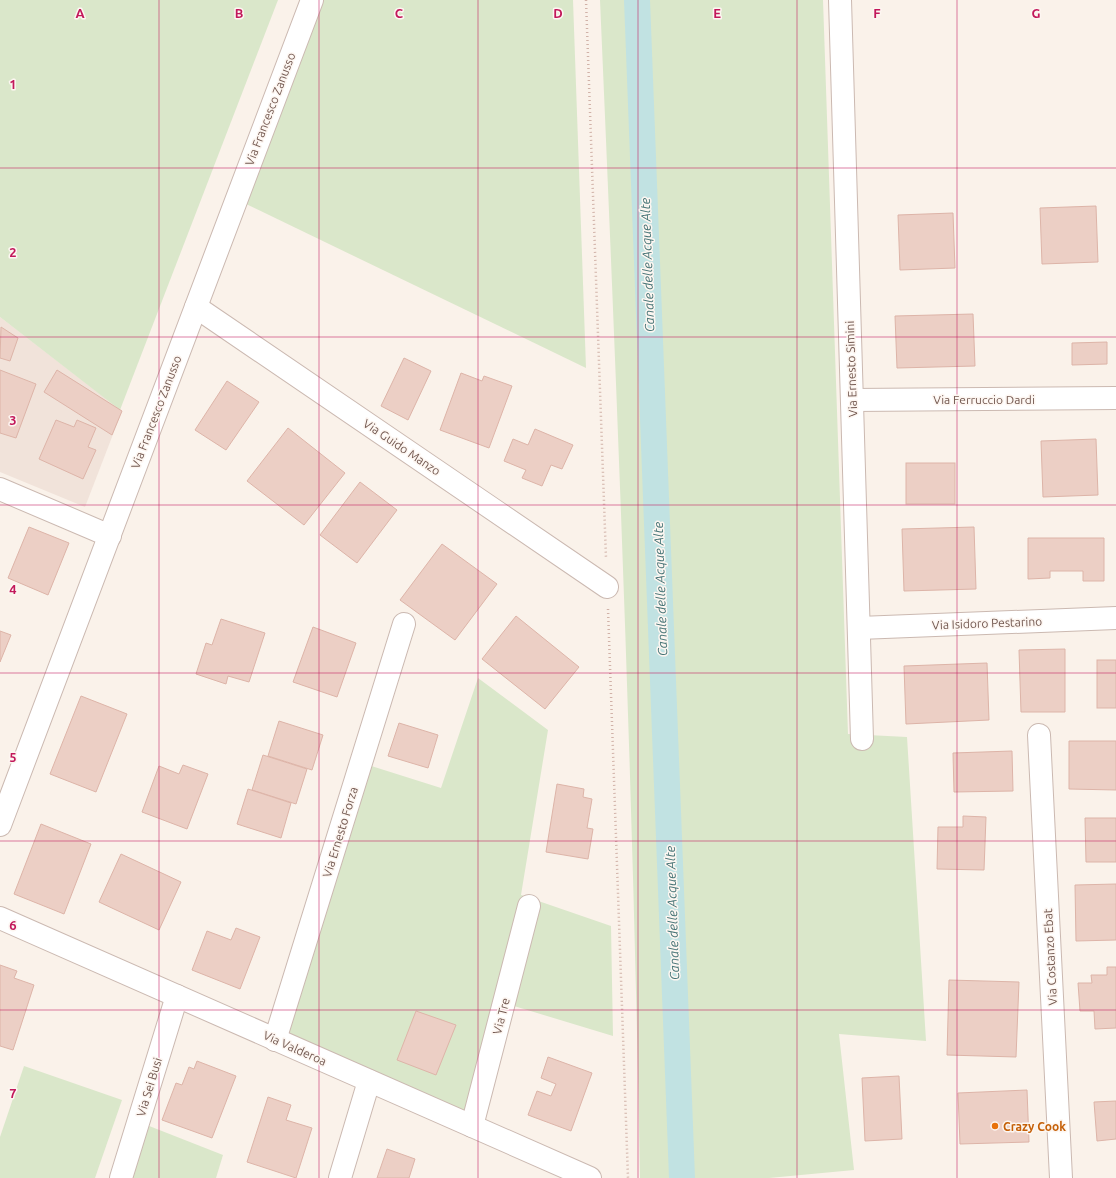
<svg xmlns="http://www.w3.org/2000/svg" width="1116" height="1178" viewBox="0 0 1116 1178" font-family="Ubuntu,sans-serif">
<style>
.residential{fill:#f1e3da}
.green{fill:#dae7ca}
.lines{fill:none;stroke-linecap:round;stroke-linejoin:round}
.canal{stroke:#c1e2e2;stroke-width:26}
.building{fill:#eccfc5;stroke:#ddb4a8}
.street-casing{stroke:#cbb9b1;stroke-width:24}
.path{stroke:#d1b2a8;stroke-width:2.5;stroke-dasharray:1 3;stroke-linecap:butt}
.street{stroke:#fff;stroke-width:22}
.grid{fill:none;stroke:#c2185b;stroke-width:1;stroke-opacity:0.55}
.food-dot{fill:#e8710a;stroke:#fdf6f1;stroke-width:1.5}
.labels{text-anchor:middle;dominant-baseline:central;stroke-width:3;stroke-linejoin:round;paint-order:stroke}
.street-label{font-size:12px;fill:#725850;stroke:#fdf6f1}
.food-label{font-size:12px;font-weight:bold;fill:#c56008;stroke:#fdf6f1;text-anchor:start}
.water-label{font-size:13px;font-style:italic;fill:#467476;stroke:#fdf6f1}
.grid-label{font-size:13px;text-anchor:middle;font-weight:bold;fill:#c2185b;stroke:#fdf6f1;stroke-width:3;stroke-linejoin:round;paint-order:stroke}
</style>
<rect width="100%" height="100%" fill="#faf2ea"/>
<polygon class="residential" points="0,317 122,411 85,507 0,472"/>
<g class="green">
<polygon points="0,0 278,0 120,410 0,317"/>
<polygon points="322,0 573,0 586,368 244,203"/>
<path d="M600 0H823L848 734 907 737 926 1041 839 1034 854 1170 769 1178H640C633 785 617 393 600 0Z"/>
<polygon points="478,678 548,730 521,895 611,926 613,1036 514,1006 483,1122 278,1038 365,764 441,788"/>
<polygon points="24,1066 122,1100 95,1178 0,1178 0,1137"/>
<polygon points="139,1122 223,1155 216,1178 120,1178"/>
</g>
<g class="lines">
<polyline class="canal" points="637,0 682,1178"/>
</g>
<g class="building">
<polygon points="1096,206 1098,262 1042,264 1040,208"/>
<polygon points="953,213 955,268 900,270 898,215"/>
<polygon points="973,314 975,366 897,368 895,316"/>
<polygon points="1,327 18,338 10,361 0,358"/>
<polygon points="1107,342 1107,364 1072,365 1072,343"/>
<polygon points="404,358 431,371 408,420 381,406"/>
<polygon points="0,370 36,384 16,438 0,433"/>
<polygon points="57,370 122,411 112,435 44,392"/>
<polygon points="461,373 482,381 484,376 512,386 489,448 440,430"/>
<polygon points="227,381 259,402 226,450 195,430"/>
<polygon points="56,420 74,427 77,420 96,428 88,447 96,450 83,479 39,459"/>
<polygon points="288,428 345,473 304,525 247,481"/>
<polygon points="535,429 573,445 562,469 551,465 542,486 522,478 526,470 504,461 513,439 528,445"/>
<polygon points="1096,439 1098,495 1043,497 1041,441"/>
<rect x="906" y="463" width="49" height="41"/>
<polygon points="360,482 397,510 357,563 320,535"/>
<polygon points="29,527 69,543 48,595 8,578"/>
<polygon points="974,527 976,589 904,591 902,529"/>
<polygon points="1028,538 1104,538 1104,581 1083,581 1083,571 1050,571 1050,578 1028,579"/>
<polygon points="442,544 497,584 455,640 400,600"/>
<polygon points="516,616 579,667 545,709 482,659"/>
<polygon points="221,619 265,633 249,682 228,676 226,684 196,674 206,643 212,645"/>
<polygon points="313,627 356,643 337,697 293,682"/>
<polygon points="0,631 11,635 0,662"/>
<polygon points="1065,649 1065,712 1021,712 1019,650"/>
<rect x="1097" y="660" width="19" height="48"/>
<polygon points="987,663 989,720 906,724 904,666"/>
<polygon points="81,696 127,714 96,792 50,774"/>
<polygon points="279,721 323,735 312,770 268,756"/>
<polygon points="399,723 438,735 428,768 388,756"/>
<polygon points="1069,741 1116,741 1116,790 1069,789"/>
<polygon points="1012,751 1013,791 954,792 953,753"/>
<polygon points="263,755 307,769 296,804 252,790"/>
<polygon points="183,765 208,774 187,829 142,812 159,766 179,774"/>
<polygon points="557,784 584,789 583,797 592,799 587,828 593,829 588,859 546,852"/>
<polygon points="248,789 291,803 281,838 237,824"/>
<polygon points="963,816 986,817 984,870 937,869 938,827 963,827"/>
<polygon points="1085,818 1116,818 1116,862 1086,862"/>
<polygon points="41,824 91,844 64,914 14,894"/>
<polygon points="121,854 181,882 159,930 99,902"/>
<polygon points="1116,884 1116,940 1076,941 1075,885"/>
<polygon points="236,928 260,937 240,989 192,970 207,931 231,940"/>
<polygon points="0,965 17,971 14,978 34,985 13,1050 0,1046"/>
<polygon points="1107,967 1116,967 1116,1028 1095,1029 1094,1011 1080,1011 1078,983 1092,983 1091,975 1107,975"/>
<polygon points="949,980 1019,982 1016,1057 947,1055"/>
<polygon points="416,1011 456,1025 436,1075 397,1060"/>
<polygon points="548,1057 592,1073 571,1131 528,1115 537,1091 551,1096 556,1084 541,1078"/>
<polygon points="197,1061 236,1076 212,1138 162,1120 176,1083 182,1085 189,1067 194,1069"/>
<polygon points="899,1076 902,1139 865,1141 862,1078"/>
<polygon points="1027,1090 1029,1142 960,1144 958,1093"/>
<polygon points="268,1097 291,1105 286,1120 312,1128 296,1178 247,1162"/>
<polygon points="1116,1101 1116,1139 1097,1141 1094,1102"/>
<polygon points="387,1149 415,1159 409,1178 377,1178"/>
</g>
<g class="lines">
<g class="street-casing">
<g id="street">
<polyline points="840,0 862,739"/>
<polyline points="196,307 607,587"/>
<polyline points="852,400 1116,398"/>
<polyline points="0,489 110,536"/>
<polyline points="859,628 1116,618"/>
<polyline points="1039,735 1061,1178"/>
<polyline points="0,825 312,0"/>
<polyline points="0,918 590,1178"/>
<polyline points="275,1040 404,624"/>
<polyline points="472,1126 529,906"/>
<polyline points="121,1178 177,996"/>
<polyline points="340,1178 369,1081"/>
</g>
</g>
<g class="path">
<polyline points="586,0 606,558"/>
<polyline points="608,609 628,1178"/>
</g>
<use href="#street" class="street"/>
</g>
<path class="grid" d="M159 0V1178M319 0V1178M478 0V1178M638 0V1178M797 0V1178M957 0V1178M0 168H1116M0 337H1116M0 505H1116M0 673H1116M0 841H1116M0 1010H1116"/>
<circle class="food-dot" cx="995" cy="1126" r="4"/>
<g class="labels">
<g class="street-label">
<text transform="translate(270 109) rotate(-69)">Via Francesco Zanusso</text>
<text transform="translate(851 369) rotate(-92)">Via Ernesto Simini</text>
<text x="984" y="399">Via Ferruccio Dardi</text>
<text transform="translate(156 412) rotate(-69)">Via Francesco Zanusso</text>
<text transform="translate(402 447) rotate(34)">Via Guido Manzo</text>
<text transform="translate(987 623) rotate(-2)">Via Isidoro Pestarino</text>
<text transform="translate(340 832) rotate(-73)">Via Ernesto Forza</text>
<text transform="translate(1050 957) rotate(-93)">Via Costanzo Ebat</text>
<text transform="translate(501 1016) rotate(-76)">Via Tre</text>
<text transform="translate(295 1048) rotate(24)">Via Valderoa</text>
<text transform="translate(149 1087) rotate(-73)">Via Sei Busi</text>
</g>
<g class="food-label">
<text x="1003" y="1126">Crazy Cook</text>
</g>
<g class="water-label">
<text transform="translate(647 265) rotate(-92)">Canale delle Acque Alte</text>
<text transform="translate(660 589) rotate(-92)">Canale delle Acque Alte</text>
<text transform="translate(672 913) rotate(-92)">Canale delle Acque Alte</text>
</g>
</g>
<g class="grid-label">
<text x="80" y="18">A</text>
<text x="239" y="18">B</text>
<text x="399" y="18">C</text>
<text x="558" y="18">D</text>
<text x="717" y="18">E</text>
<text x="877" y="18">F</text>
<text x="1036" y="18">G</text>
<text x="13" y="89">1</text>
<text x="13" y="257">2</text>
<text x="13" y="425">3</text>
<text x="13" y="594">4</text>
<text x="13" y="762">5</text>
<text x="13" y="930">6</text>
<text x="13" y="1098">7</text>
</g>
</svg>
